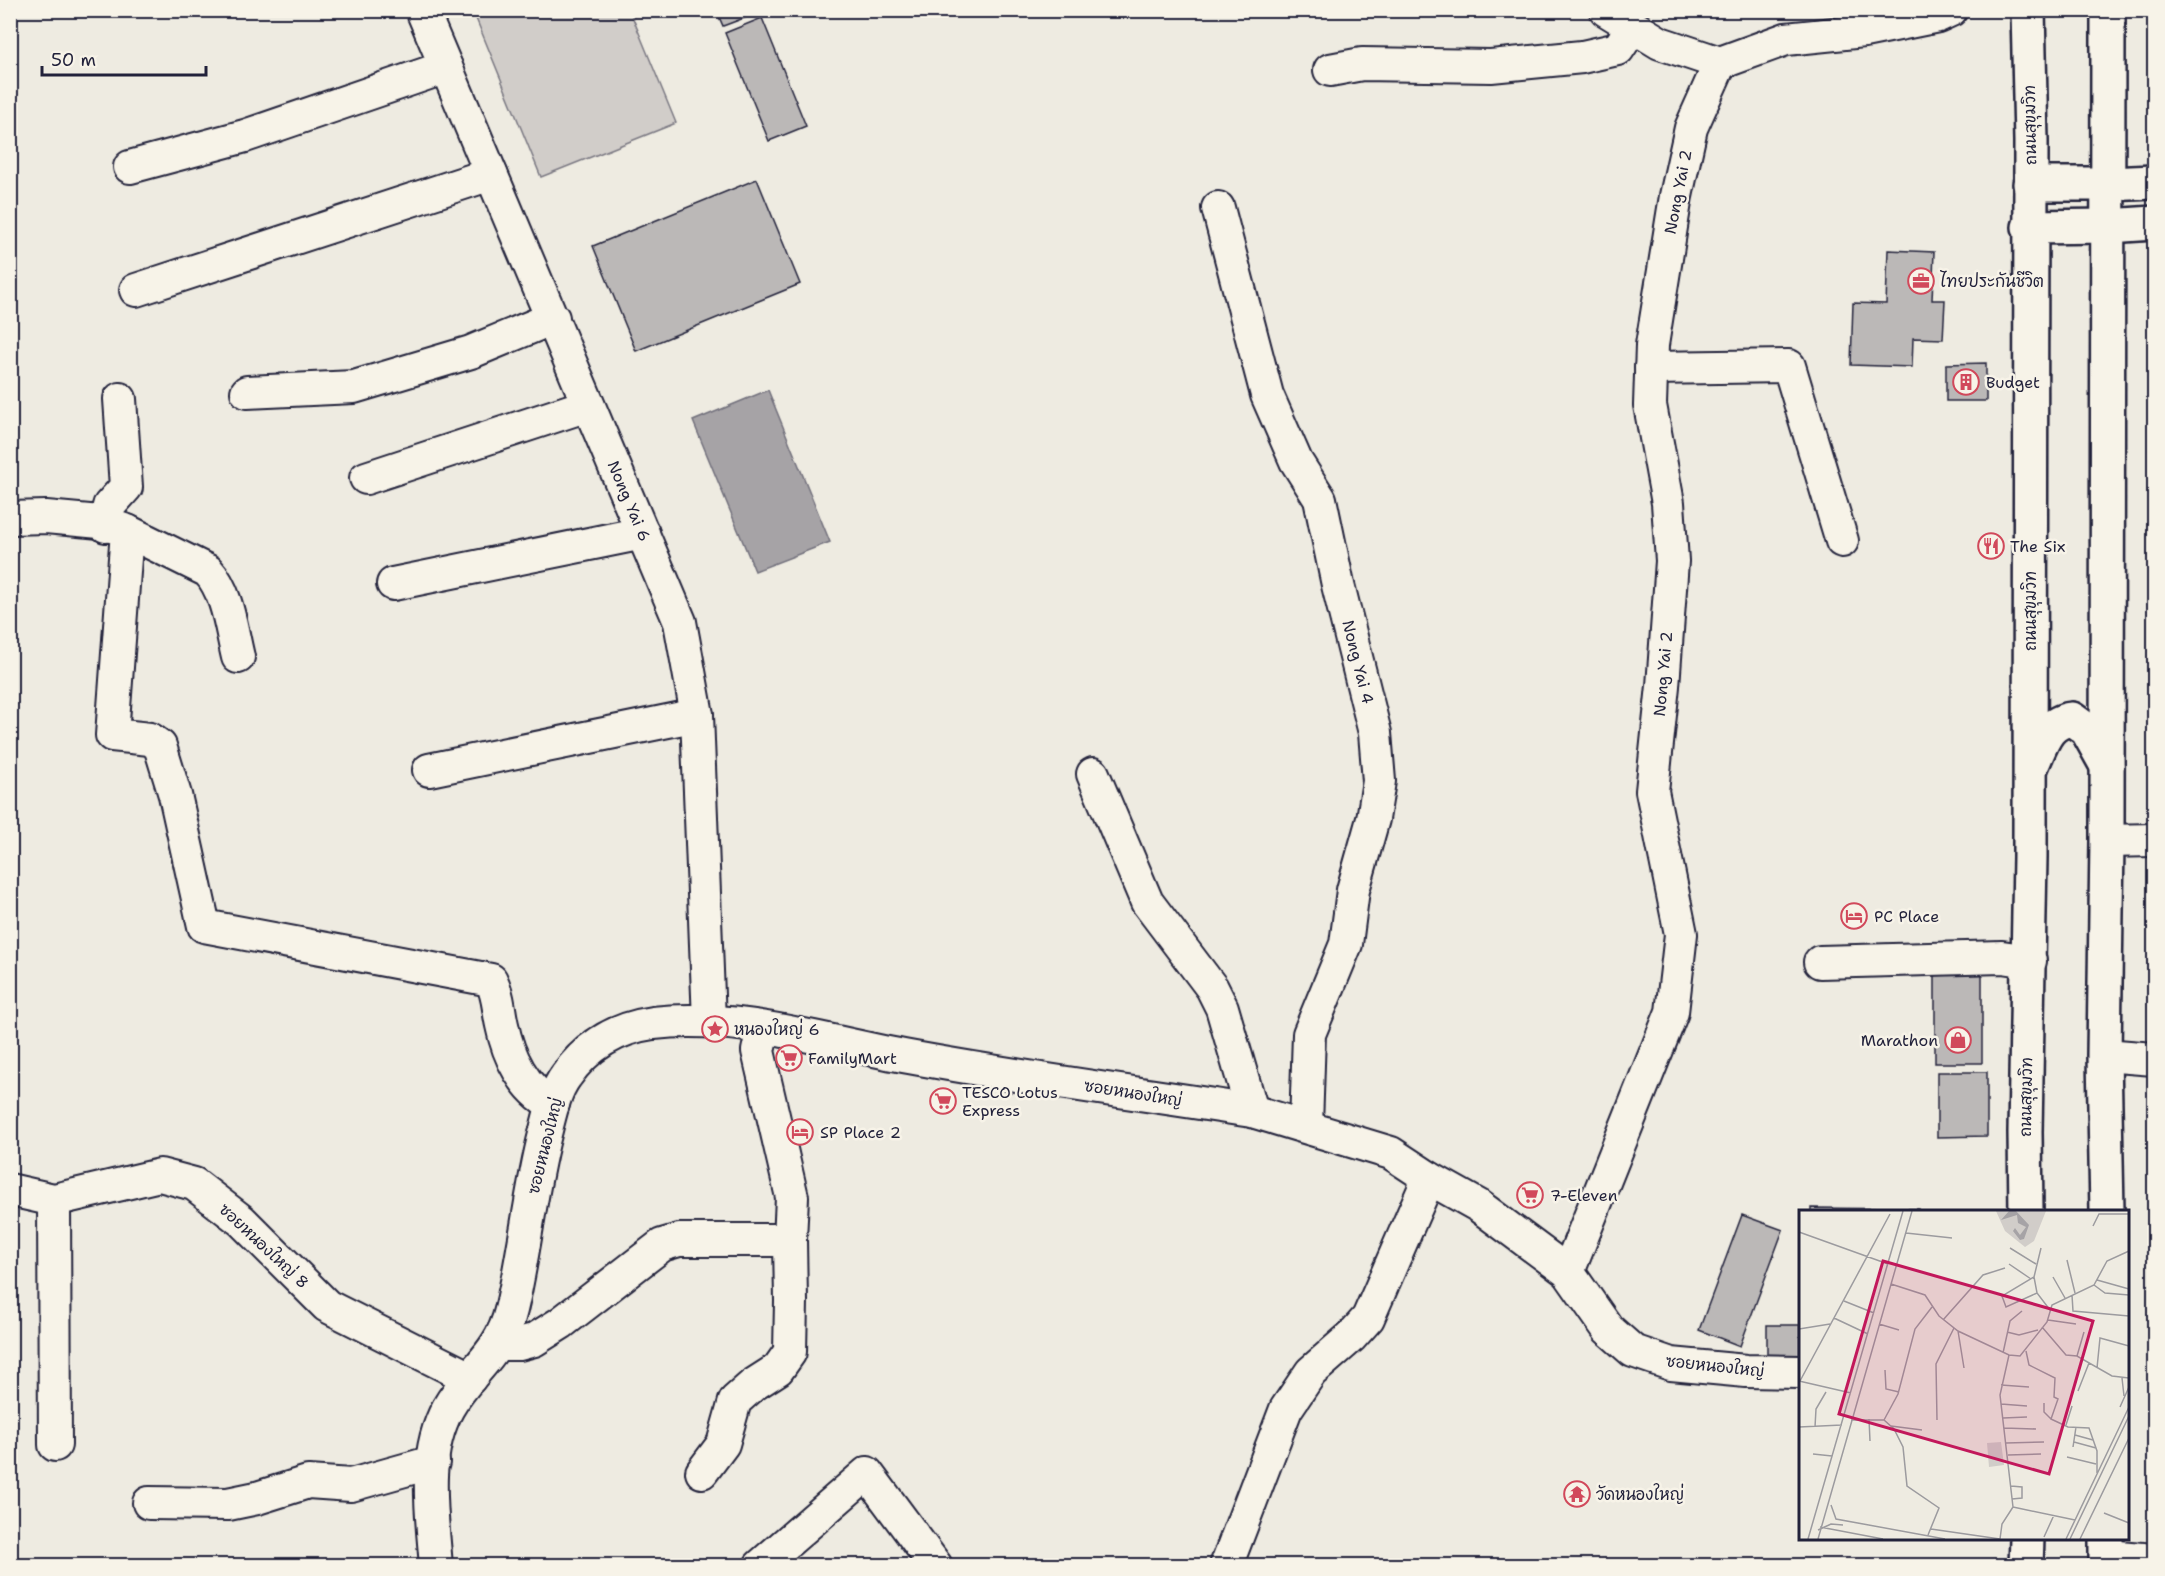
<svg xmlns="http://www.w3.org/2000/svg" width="2165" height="1576" viewBox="0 0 2165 1576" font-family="'Shantell Sans','Playpen Sans Thai',sans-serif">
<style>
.green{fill:#d1cdc9;stroke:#7a7882;stroke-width:1.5}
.water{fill:#a6a3a6;stroke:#716f7b;stroke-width:1.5}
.building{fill:#bbb8b7;stroke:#22223b;stroke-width:1.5}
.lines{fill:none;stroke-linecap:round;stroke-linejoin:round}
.minor-casing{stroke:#22223b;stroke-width:36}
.major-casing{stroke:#22223b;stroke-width:38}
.highway-casing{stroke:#22223b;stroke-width:38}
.minor{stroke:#f7f3e8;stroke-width:32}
.major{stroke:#f7f3e8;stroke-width:33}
.highway{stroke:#f7f3e8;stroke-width:33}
.labels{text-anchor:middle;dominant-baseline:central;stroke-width:5;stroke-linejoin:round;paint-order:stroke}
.street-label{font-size:16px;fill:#22223b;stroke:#f7f3e8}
.poi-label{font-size:16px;fill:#22223b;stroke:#f7f3e8;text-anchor:start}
.inset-road{fill:none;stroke:#9c9b9f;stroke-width:1.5}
.view{fill:#c2185b;fill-opacity:0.15;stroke:#c2185b;stroke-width:3}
.inset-edge{fill:none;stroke:#22223b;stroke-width:3}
</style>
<rect width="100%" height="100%" fill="#eeebe1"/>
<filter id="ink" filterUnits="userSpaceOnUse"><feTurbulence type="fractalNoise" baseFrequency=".0167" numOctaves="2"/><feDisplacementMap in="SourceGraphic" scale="12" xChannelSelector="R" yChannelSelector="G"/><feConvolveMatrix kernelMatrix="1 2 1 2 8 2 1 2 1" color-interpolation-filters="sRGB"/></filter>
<g filter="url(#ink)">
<polygon class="green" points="473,11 630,11 676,123 541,177"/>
<polygon class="water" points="768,390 830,542 755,571 693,421"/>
<g class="building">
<polygon points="716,10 759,10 760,12 723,26"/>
<polygon points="762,18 806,126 769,141 725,33"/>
<polygon points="757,179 800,284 636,351 593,246"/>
<polygon points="1888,250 1934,252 1932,300 1945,300 1943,339 1913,338 1912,367 1851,365 1853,303 1886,304"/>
<polygon points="1986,363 1986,401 1946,401 1946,364"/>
<rect x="1935" y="974" width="47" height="89"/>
<polygon points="1937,1072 1987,1072 1987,1136 1937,1137"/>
<polygon points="1811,1208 1919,1209 1919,1212 1811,1212"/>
<polygon points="1742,1215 1783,1230 1740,1346 1699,1330"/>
<rect x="1767" y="1325" width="33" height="40"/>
</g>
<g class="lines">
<g class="minor-casing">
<g id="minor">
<polyline points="422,10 680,622 697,715 709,1021"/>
<polyline points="1606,10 1660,43 1720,63 1786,39 1864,31 1938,16 1951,10"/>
<polyline points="1330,70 1362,64 1491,66 1582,57 1618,49 1632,28"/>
<polyline points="130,167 245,136 446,67"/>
<polyline points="1218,208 1267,395 1296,461 1320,499 1338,585 1375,733 1379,781 1373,819 1353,890 1346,944 1309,1034 1306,1126"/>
<polyline points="136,290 491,174"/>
<polyline points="1651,368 1789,366 1842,541"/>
<polyline points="247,392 354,387 471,352 553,318"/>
<polyline points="366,478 588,405"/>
<path d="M10 518 46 517 100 522 127 531 112 735 150 739 160 746 175 795 204 926 491 980C499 996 498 1008 502 1025 508 1055 524 1090 553 1104"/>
<polyline points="106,526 109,506 126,487 120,399"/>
<path d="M127 531 208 571C228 593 231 629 238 657"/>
<polyline points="393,584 643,533"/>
<polyline points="429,770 697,715"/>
<polyline points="1093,774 1147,902 1212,988 1222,1008 1252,1111"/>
<polyline points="2107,841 2154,840"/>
<polyline points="1820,962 2002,957 2030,961"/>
<polyline points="2104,1055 2154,1059"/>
<polyline points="10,1190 54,1200 160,1175 194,1184 242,1221 327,1306 470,1378"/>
<polyline points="54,1200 55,1445"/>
<polyline points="1568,1272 1672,1012 1681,934 1652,791 1663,686 1672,561 1668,503 1650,405 1652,345 1676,196 1691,128 1720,63"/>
<polyline points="497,1344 519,1344 534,1340 561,1323 662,1245 679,1240 790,1240"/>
<polyline points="702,1472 723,1444 735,1401 753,1385 778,1369 790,1352 791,1301 790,1240 792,1197 758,1051 763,1028"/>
<polyline points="149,1503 228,1504 257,1498 308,1482 351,1485 433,1462"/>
<polyline points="2106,1556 2154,1560"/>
<path d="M436 1566C432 1514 422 1455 448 1408 469 1371 501 1354 511 1310 525 1252 530 1192 545 1134 550 1115 554 1092 566 1076 587 1046 617 1028 653 1023 739 1013 826 1042 909 1057 1023 1078 1138 1093 1252 1111L1391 1153 1429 1178 1479 1206 1568 1272 1608 1329 1633 1351 1671 1364 1746 1371 1800 1372"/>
<polyline points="760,1566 867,1473 936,1566"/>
<polyline points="1226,1566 1286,1409 1311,1372 1351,1337 1368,1318 1429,1178"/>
</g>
</g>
<g class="major-casing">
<g id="major">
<polyline points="2108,184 2154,182"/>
<polyline points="2109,226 2154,223"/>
</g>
</g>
<g class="highway-casing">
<g id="highway">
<polyline points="2030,184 2108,184"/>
<polyline points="2029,227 2109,226"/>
<path d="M2032 765C2042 744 2046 722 2072 719L2087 730 2107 766"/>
<polyline points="2026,1212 2025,1132 2030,857 2031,141 2028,10"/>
<polyline points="2107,1212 2104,1055 2107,841 2108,10"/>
<polyline points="2026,1566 2027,1538"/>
<polyline points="2106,1566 2106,1538"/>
</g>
</g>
<use href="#minor" class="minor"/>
<use href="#major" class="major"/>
<use href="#highway" class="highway"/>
</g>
</g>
<defs>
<g id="office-ring" transform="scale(1.35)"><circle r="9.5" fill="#f7f3e8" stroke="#d1495b" stroke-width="1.5"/><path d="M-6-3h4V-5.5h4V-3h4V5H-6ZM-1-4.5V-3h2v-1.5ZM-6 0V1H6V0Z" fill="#d1495b"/></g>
<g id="building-ring" transform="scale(1.35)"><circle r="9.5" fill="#f7f3e8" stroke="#d1495b" stroke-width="1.5"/><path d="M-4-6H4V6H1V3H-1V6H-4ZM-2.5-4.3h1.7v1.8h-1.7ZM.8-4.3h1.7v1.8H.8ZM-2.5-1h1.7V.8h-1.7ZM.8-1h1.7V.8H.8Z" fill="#d1495b"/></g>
<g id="restaurant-ring" transform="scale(1.35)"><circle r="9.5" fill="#f7f3e8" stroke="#d1495b" stroke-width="1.5"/><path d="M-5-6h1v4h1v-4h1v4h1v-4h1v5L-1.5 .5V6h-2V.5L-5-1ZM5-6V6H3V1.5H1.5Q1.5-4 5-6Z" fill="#d1495b"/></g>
<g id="hotel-ring" transform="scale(1.35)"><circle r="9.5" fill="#f7f3e8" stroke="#d1495b" stroke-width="1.5"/><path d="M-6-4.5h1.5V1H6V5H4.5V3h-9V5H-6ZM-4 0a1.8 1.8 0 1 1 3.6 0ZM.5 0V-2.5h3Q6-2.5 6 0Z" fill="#d1495b"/></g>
<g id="sight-ring" transform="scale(1.35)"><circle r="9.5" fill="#f7f3e8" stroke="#d1495b" stroke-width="1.5"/><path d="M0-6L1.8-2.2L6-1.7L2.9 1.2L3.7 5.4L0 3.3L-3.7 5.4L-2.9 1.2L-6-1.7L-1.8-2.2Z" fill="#d1495b"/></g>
<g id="shop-ring" transform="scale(1.35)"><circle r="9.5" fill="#f7f3e8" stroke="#d1495b" stroke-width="1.5"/><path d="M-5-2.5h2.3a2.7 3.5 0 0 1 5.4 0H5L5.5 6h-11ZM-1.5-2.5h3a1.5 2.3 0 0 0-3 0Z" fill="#d1495b"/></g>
<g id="supermarket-ring" transform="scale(1.35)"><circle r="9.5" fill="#f7f3e8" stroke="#d1495b" stroke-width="1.5"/><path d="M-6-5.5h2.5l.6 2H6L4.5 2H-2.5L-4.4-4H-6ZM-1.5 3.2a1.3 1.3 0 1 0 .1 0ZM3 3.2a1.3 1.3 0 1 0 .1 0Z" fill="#d1495b"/></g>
<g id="temple-ring" transform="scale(1.35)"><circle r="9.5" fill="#f7f3e8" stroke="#d1495b" stroke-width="1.5"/><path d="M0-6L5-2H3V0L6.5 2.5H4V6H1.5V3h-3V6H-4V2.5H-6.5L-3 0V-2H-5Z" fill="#d1495b"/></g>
</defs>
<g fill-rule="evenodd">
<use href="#office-ring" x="1921" y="281"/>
<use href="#building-ring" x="1966" y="382"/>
<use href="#restaurant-ring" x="1991" y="546"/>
<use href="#hotel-ring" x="1854" y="916"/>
<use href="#sight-ring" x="715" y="1029"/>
<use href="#shop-ring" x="1958" y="1040"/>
<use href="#supermarket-ring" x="789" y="1058"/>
<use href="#supermarket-ring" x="943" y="1101"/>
<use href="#hotel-ring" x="800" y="1132"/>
<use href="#supermarket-ring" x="1530" y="1195"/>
<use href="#temple-ring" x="1577" y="1494"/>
</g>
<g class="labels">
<g class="street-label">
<text transform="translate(2030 125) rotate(-91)">ถนนสุขุมวิท</text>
<text transform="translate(1678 192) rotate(-79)">Nong Yai 2</text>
<text transform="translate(629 501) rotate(67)">Nong Yai 6</text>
<text transform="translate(2030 611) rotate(-90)">ถนนสุขุมวิท</text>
<text transform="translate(1358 662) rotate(76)">Nong Yai 4</text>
<text transform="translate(1663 674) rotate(-85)">Nong Yai 2</text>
<text transform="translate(1133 1093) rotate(9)">ซอยหนองใหญ่</text>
<text transform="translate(2026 1097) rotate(-89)">ถนนสุขุมวิท</text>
<text transform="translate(545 1146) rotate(-76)">ซอยหนองใหญ่</text>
<text transform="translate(264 1246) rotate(43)">ซอยหนองใหญ่ 8</text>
<text transform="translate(1715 1366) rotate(6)">ซอยหนองใหญ่</text>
</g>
<g class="poi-label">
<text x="1940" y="281">ไทยประกันชีวิต</text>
<text x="1986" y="382">Budget</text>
<text x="2010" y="546">The Six</text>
<text x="1874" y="916">PC Place</text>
<text x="734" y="1029">หนองใหญ่ 6</text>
<text x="1938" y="1040" text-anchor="end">Marathon</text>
<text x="808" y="1058">FamilyMart</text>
<text x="962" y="1092">TESCO Lotus<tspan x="962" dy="18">Express</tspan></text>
<text x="820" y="1132">SP Place 2</text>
<text x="1550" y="1195">7-Eleven</text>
<text x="1596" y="1494">วัดหนองใหญ่</text>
</g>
</g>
<g transform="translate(1799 1210)">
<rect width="330" height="330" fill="#eeebe1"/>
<path d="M197 1H247L235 31 226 37 206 21ZM202 232 205 255 190 257 188 233Z" fill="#d1cdc9"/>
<path d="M210 1H217L230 15 225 29 221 30 214 21 216 18 221 25 227 17 219 13 218 5 202 10Z" fill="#a6a3a6"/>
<path class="inset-road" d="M294 16 300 4H330M0 22 89 54M107 23 153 28M211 38 237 54M242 38 235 67 238 83 251 100M268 50 276 83M210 54 232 69M235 67 203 86 207 97 238 83M254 67 266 88M298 70 330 79M92 74 126 85 140 106 159 121 210 145 221 146 248 112 253 95 295 75 308 51 330 41M295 75 306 83 330 85M273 85 274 101 330 106M45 91 75 103M35 108 69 124M144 110 184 65 206 58M249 110 277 114M80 114 100 120M243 117 267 145 278 146 313 166 330 168M0 119 31 114M159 121 165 158M208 122 220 125 239 120M227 141 230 155 256 168 255 187 259 189 252 209 269 217 290 218 298 241V263M204 143 211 111 223 101M278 146 285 122M298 158 301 128 330 136M86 160 87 179 100 182M323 168 325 186M0 171 52 183M1 171 91 4M202 175 230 177M279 181 290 153M245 193V202L252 209M202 194 228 196M321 197 330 177M204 208 228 207M70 209 71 231M52 210H85L95 219 104 237 108 276 140 298 129 325M85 210 99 184 116 119 133 97M138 210 137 154 155 118M267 215 273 196M92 216 123 220M0 217 43 215M16 217 17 199 27 182M205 218 237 219M276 225 294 230M275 232 297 238M207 233 245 232M274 237 277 217M14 244 33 246M209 245 242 244M268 247 297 254M212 276 223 277V288L213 289M32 295 37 309 146 329M214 297 276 310M305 303 330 313M21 317 84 329M132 319 201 329M19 320 32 314 44 315M245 327 255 305M9 329 104 1M19 329 113 1M201 329 203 314 214 297 201 185 210 145M267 329 330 197M271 329 330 206M281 329 330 228"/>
<path class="view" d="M84 51 294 111 250 264 40 204Z"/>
<rect width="330" height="330" class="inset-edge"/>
</g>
<rect width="2165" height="1576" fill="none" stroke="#f7f3e8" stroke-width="36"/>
<rect x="18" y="18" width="2129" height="1540" fill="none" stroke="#22223b" stroke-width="2" filter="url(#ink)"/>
<path d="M42 66v9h164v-9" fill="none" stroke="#22223b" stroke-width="3"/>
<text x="51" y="66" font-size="18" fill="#22223b" stroke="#f7f3e8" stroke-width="4.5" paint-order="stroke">50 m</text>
</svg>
